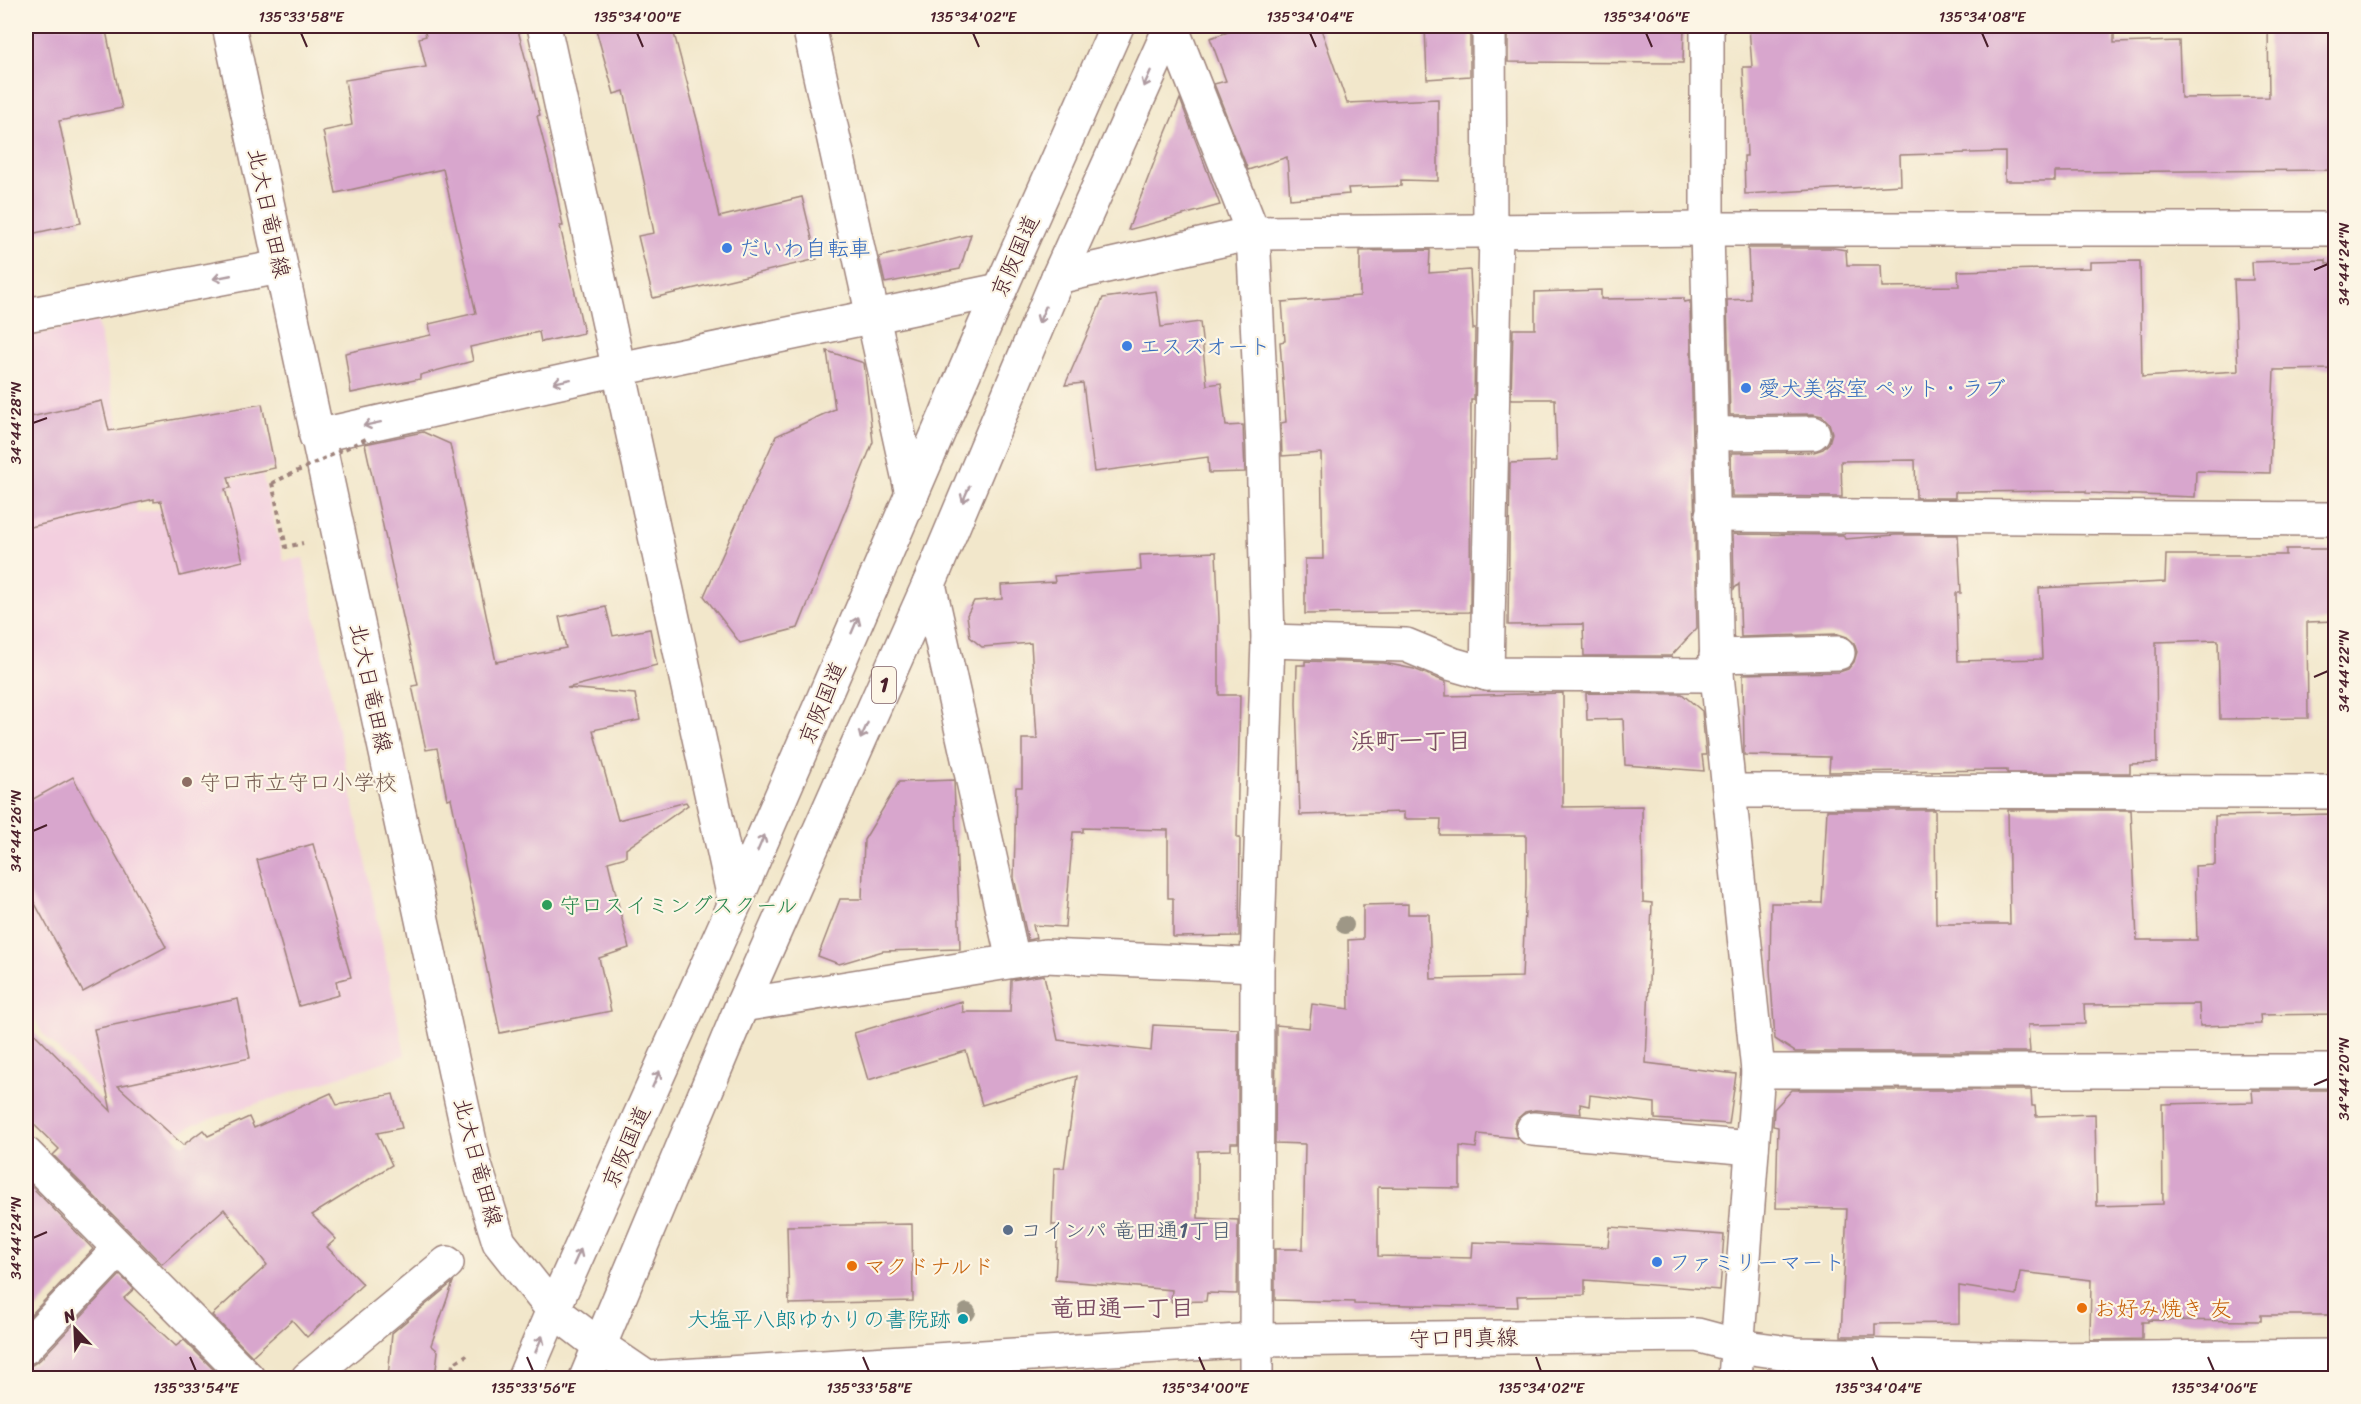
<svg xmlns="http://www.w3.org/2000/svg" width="2361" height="1404" viewBox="0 0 2361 1404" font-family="Sriracha,'Klee One',sans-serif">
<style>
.built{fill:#f3cfdf}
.building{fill:#d8a6cd}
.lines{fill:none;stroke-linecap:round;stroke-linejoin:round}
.minor-casing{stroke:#9e837b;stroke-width:36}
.major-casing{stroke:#9e837b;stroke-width:36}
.highway-casing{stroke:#9e837b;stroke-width:36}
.path{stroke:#9e837b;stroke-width:4;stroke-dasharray:4.5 4.5;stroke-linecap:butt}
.minor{stroke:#fff;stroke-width:33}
.major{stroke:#fff;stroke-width:33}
.highway{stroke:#fff;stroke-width:33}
.path-bridge{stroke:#9e837b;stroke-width:4;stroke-dasharray:4.5 4.5;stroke-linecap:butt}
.tree{fill:#9e9786}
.oneway{stroke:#ae9aa0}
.ticks{fill:none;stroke:#4a1f2b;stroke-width:2}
.shop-dot{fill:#3f7fe0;stroke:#fcf5e5;stroke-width:2}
.education-dot{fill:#8d6e63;stroke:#fcf5e5;stroke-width:2}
.leisure-dot{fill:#2e9e5b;stroke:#fcf5e5;stroke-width:2}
.service-dot{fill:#5c6f8a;stroke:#fcf5e5;stroke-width:2}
.food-dot{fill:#e8710a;stroke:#fcf5e5;stroke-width:2}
.culture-dot{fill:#0f9aa8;stroke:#fcf5e5;stroke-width:2}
.labels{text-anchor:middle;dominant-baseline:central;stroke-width:4.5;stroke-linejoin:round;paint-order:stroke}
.shield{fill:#fcf5e5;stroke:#7f5f63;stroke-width:1.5}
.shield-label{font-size:21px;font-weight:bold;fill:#4a1f2b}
.street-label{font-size:22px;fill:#4a1f2b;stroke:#fcf5e5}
.shop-label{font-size:22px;fill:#366cbe;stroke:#fcf5e5;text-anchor:start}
.education-label{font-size:22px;fill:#785e54;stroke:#fcf5e5;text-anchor:start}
.leisure-label{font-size:22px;fill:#27864d;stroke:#fcf5e5;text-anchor:start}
.service-label{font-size:22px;fill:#4e5e75;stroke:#fcf5e5;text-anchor:start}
.food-label{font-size:22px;fill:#c56008;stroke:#fcf5e5;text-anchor:start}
.culture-label{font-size:22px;fill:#0d838f;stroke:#fcf5e5;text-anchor:end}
.neighbourhood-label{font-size:24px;font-weight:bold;fill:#7c4e64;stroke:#fcf5e5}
.neatline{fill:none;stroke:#4a1f2b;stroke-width:2}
.ticks-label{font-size:15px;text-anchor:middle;fill:#4a1f2b}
</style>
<rect width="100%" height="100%" fill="#fcf5e5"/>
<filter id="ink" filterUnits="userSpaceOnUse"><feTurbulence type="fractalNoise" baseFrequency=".0167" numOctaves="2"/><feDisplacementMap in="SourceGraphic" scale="12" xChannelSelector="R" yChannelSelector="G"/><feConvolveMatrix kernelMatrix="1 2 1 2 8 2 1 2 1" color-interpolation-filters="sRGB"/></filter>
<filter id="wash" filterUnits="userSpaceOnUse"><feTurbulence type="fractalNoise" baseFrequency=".008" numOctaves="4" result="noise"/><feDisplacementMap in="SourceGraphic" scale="24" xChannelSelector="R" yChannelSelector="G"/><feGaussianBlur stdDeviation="1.35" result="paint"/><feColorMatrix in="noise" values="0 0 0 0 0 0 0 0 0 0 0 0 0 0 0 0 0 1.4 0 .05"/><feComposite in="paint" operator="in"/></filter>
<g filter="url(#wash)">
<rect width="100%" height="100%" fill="#f2e7cb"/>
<polygon class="built" points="97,321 137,513 234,496 232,480 262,474 284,561 303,558 405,1055 195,1124 169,1139 132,1124 42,1033 26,1003 26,337"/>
<g id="blocks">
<g class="building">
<polygon points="26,26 105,26 122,108 59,121 81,223 26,235"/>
<polygon points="423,26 517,26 540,115 537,116 556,190 563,226 560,226 584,333 541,342 539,332 470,347 473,361 420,375 420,379 351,393 345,353 431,335 429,324 476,313 443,169 336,193 323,131 352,125 345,80 426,67 419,38 426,36"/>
<polygon points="595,26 672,26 699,127 719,217 802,197 817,259 653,298 638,236 654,233 645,186 624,91 614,94"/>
<polygon points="1246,26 1320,26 1347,103 1438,99 1438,181 1401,180 1401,186 1348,188 1349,194 1290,199 1287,157 1248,170 1214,84 1226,81 1210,38"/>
<polygon points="1425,26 1470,26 1470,76 1427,79"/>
<polygon points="1508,26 1684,26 1683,63 1508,62"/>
<polygon points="1783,26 2114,26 2114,43 2179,41 2181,98 2269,97 2268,26 2336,26 2336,170 2055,172 2055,181 2005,181 2005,152 1900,155 1901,185 1745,194 1744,156 1747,156 1743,67 1752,67 1749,27"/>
<polygon points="1180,99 1220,205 1128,230 1160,147"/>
<polygon points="971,234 960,269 885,283 879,257"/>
<polygon points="1748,248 1833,248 1846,250 1847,265 1881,265 1882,287 1959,286 1958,271 2090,268 2090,262 2140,261 2142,377 2238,371 2234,280 2253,280 2252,262 2326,260 2326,264 2336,264 2336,369 2274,370 2270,473 2196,471 2195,497 2086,493 2086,491 1955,492 1955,498 1916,498 1915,460 1841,461 1842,497 1732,496 1731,453 1814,452 1823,449 1829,443 1832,433 1829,423 1822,416 1813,414 1730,415 1727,300 1750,299"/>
<polygon points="1430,250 1429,273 1470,270 1473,329 1475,329 1474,400 1471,400 1470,612 1305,614 1305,559 1323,559 1321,453 1282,456 1281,423 1286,422 1280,342 1285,341 1282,302 1360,296 1360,251"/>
<polygon points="1601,290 1601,299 1684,298 1684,302 1690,301 1697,628 1671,656 1584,656 1583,624 1508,625 1510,463 1557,461 1555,399 1511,399 1513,329 1535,329 1535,292"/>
<polygon points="1156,291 1161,327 1200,322 1207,385 1221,383 1226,426 1243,425 1245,472 1209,473 1208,457 1094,472 1083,383 1065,385 1103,298"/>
<polygon points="827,351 864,363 873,442 798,628 740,643 704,596 776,436 835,409"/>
<polygon points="102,401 109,431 262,404 275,468 228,477 231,488 225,489 243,561 180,576 161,501 154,502 154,499 26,528 26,418"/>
<polygon points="423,432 450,444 496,662 566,648 559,617 606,607 613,636 650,629 657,665 567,688 635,694 640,720 593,730 618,820 686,802 688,805 626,849 626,857 608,862 629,948 599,958 611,1011 500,1033 451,798 447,799 437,748 426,750 412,686 418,685 365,444"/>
<polygon points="1733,534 1843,535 1845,539 1895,535 1958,535 1961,593 1956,593 1958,661 2042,659 2039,588 2165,582 2166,555 2286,555 2286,549 2336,549 2336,621 2307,622 2308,718 2220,719 2218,640 2156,642 2157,763 2130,764 2130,773 2007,773 2007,770 1829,772 1830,757 1744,755 1743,674 1839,672 1848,669 1854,662 1857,652 1854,643 1847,637 1838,634 1741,637 1739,584 1734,589"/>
<polygon points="1216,552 1219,619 1219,695 1240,695 1237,838 1240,838 1239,936 1173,937 1173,898 1168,898 1168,830 1083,828 1083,832 1073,832 1065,927 1033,925 1036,938 1028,940 1014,878 1016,787 1022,787 1022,739 1037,739 1031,643 982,647 970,637 967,615 974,601 1002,599 1001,585 1055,582 1054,576 1141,570 1140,555"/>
<polygon points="1305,661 1384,663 1414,669 1446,682 1446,696 1563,693 1563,807 1642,806 1643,902 1652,903 1646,1063 1736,1074 1729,1124 1655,1119 1655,1103 1590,1095 1589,1106 1580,1104 1581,1114 1535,1110 1525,1112 1517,1119 1514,1127 1517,1138 1478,1134 1476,1148 1460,1146 1460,1188 1378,1187 1378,1256 1472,1258 1473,1242 1608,1247 1610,1227 1724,1235 1720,1290 1585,1280 1585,1295 1517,1296 1518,1307 1354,1304 1354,1302 1275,1300 1275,1249 1303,1249 1305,1144 1275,1143 1276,1025 1309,1028 1312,1004 1349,1009 1348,940 1363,939 1363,905 1408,904 1408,914 1429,914 1431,979 1522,977 1526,887 1526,835 1440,835 1441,819 1404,819 1404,812 1300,815 1296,703 1297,665 1305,665"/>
<polygon points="1586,693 1682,694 1702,711 1706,755 1702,755 1704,771 1625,765 1623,719 1587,720"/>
<polygon points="73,777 166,947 83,992 26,887 26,803"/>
<polygon points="954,780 960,949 883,951 839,964 818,956 840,899 862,899 864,840 899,782"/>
<polygon points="1827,810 1935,810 1936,924 2010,924 2008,810 2131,810 2137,940 2197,940 2195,866 2215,865 2215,816 2334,814 2336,1014 2260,1015 2261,1024 2200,1026 2199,1004 2084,1005 2085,1024 2028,1025 2030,1052 1795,1052 1775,1039 1770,970 1771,903 1822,903"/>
<polygon points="313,844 351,977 336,981 339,995 299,1006 257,860"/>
<polygon points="1044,975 1058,1040 1151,1051 1153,1025 1238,1029 1238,1143 1231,1143 1231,1150 1198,1151 1198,1218 1238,1220 1237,1294 1207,1293 1206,1301 1171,1302 1172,1290 1055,1280 1058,1225 1052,1225 1054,1168 1064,1168 1077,1076 982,1105 966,1051 868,1080 854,1033 962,1001 963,1012 1010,1012 1011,980"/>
<polygon points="238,999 250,1058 118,1086 183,1145 203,1130 208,1136 249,1117 254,1128 331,1093 337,1105 393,1094 402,1128 377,1133 392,1165 312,1215 336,1239 327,1247 363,1284 307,1337 292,1320 252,1356 212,1315 267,1265 224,1209 162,1264 53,1155 59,1149 26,1117 26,1025 111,1111 94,1029"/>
<polygon points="1792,1090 2031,1090 2032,1106 2035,1106 2036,1116 2095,1114 2097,1206 2163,1204 2162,1104 2253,1102 2252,1090 2336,1090 2336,1220 2332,1220 2332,1315 2261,1315 2261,1321 2148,1320 2148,1322 2142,1322 2142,1339 2090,1340 2091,1280 2020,1272 2016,1295 1959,1286 1959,1323 1875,1324 1875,1336 1841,1336 1847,1209 1776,1208 1778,1127 1773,1126 1774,1109"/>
<polygon points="28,1183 93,1249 26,1320 26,1186"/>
<polygon points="912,1224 913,1301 789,1304 787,1226"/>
<polygon points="120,1275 134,1289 124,1298 176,1346 184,1340 222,1378 26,1378 26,1365 32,1365 40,1360"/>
<polygon points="453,1282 431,1345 438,1351 435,1378 388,1378 392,1333"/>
<rect x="2089" y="1377" width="54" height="1"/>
</g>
</g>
</g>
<g filter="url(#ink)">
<use href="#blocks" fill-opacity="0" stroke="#9e837b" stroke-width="1.5"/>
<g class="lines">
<g class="minor-casing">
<g id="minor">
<polyline points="544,26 735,903"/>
<polyline points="809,26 912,494"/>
<polyline points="1171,26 1253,233 1263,446 1268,641 1257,965 1256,1378"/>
<polyline points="1489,26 1490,231"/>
<polyline points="1707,26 1707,229 1717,675 1758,1071 1735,1378"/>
<polyline points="1058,277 1253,233 1707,229 2336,229"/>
<polyline points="26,315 280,267"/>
<polyline points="1711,434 1813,433"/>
<polyline points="316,436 619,369 1000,290"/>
<polyline points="1712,515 2336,519"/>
<polyline points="929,584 1013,960"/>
<polyline points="1268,641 1406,645 1452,664 1487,674 1717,675"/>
<polyline points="1716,656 1838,653"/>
<polyline points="1487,674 1496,232"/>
<polyline points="1729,791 2336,792"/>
<polyline points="742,1005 1045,956 1257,965"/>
<polyline points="1758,1071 2336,1071"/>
<polyline points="1533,1129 1752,1148"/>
<polyline points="26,1154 248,1378"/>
<polyline points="26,1347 119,1249"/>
<polyline points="308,1378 447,1263"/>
</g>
</g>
<g class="major-casing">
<polyline id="major" points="229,26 475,1165 499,1242 553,1310 600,1346 647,1378 1255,1340 1697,1335 1738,1346 1796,1354 2042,1359 2336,1356"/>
</g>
<g class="highway-casing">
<g id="highway">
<polyline points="524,1378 553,1310 735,903 1000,290 1117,26"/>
<polyline points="586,1378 742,1005 929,584 1058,277 1171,26"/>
</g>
</g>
<g class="path">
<polyline points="272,483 286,547 303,543"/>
<polyline points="451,1378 453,1364 467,1355"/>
</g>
<use href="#minor" class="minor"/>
<use href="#major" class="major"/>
<use href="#highway" class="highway"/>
<polyline class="path-bridge" points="272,483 368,438"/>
</g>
<g class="tree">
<circle cx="1345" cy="925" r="9"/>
<circle cx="967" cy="1312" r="9"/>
</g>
<defs><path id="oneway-shaft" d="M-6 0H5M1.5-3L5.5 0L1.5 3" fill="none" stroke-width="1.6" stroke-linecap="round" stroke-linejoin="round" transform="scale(1.5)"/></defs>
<g class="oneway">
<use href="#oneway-shaft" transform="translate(1147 79) rotate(114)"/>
<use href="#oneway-shaft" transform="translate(222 277) rotate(169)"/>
<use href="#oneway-shaft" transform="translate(1042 315) rotate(113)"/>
<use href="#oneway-shaft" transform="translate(562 381) rotate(168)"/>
<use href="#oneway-shaft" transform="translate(372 424) rotate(168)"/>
<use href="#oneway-shaft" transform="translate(966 494) rotate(113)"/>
<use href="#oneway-shaft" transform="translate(855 625) rotate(-67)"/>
<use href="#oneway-shaft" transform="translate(864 731) rotate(114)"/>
<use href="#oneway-shaft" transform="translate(761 843) rotate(-67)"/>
<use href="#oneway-shaft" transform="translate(656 1079) rotate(-66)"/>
<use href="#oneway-shaft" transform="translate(577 1257) rotate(-66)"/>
<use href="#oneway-shaft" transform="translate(539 1344) rotate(-67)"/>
</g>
</g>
<path class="ticks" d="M301 33 307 47M637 33 643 47M973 33 979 47M1310 33 1316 47M1646 33 1652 47M1982 33 1988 47M2314 270 2328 264M33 423 47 418M2314 677 2328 671M33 831 47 825M2314 1085 2328 1079M33 1238 47 1232M190 1357 196 1371M527 1357 533 1371M863 1357 869 1371M1199 1357 1205 1371M1536 1357 1541 1371M1872 1357 1878 1371M2208 1357 2214 1371"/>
<g class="shop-dot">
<circle cx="727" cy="248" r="6"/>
<circle cx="1127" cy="346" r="6"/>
<circle cx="1746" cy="388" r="6"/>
<circle cx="1657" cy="1262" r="6"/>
</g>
<circle class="education-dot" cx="187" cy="782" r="6"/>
<circle class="leisure-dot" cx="547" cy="905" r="6"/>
<circle class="service-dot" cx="1008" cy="1230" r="6"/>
<g class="food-dot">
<circle cx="852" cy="1266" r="6"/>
<circle cx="2082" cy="1308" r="6"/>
</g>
<circle class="culture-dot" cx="963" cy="1319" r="6"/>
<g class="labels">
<rect class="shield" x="872" y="667" width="24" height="36" rx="4.5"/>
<g class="shield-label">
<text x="884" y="685">1</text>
</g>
<g class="street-label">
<text transform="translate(269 213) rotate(78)">北大日竜田線</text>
<text transform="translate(1015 256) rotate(-66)">京阪国道</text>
<text transform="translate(371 688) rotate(78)">北大日竜田線</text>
<text transform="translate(822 703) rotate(-67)">京阪国道</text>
<text transform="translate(626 1147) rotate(-66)">京阪国道</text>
<text transform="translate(478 1162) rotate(75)">北大日竜田線</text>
<text transform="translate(1463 1338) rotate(-1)">守口門真線</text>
</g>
<g class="shop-label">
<text x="739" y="248">だいわ自転車</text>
<text x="1139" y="346">エスズオート</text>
<text x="1758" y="388">愛犬美容室 ペット・ラブ</text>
<text x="1669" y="1262">ファミリーマート</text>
</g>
<g class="education-label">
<text x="199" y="782">守口市立守口小学校</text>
</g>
<g class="leisure-label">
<text x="559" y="905">守口スイミングスクール</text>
</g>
<g class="service-label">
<text x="1020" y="1230">コインパ 竜田通1丁目</text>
</g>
<g class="food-label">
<text x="864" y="1266">マクドナルド</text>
<text x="2094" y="1308">お好み焼き 友</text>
</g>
<g class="culture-label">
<text x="951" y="1319">大塩平八郎ゆかりの書院跡</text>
</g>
<g class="neighbourhood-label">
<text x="1411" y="741">浜町一丁目</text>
<text x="1122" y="1308">竜田通一丁目</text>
</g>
</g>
<rect width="2361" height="1404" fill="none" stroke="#fcf5e5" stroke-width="66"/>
<g transform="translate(75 1329) rotate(337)" stroke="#fcf5e5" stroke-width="4.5" paint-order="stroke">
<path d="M0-4.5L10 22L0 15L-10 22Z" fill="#4a1f2b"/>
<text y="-9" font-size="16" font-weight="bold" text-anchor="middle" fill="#4a1f2b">N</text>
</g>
<rect x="33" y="33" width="2295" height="1338" class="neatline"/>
<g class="ticks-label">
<text x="301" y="22">135°33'58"E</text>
<text x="637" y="22">135°34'00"E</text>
<text x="973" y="22">135°34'02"E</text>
<text x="1310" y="22">135°34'04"E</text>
<text x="1646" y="22">135°34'06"E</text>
<text x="1982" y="22">135°34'08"E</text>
<text transform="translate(2344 264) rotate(-90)" y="5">34°44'24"N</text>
<text transform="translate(16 423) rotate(-90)" y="5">34°44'28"N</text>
<text transform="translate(2344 671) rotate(-90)" y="5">34°44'22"N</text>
<text transform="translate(16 831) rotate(-90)" y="5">34°44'26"N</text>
<text transform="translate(2344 1079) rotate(-90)" y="5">34°44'20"N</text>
<text transform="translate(16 1238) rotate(-90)" y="5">34°44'24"N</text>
<text x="196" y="1393">135°33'54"E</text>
<text x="533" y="1393">135°33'56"E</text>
<text x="869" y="1393">135°33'58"E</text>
<text x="1205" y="1393">135°34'00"E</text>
<text x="1541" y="1393">135°34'02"E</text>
<text x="1878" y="1393">135°34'04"E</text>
<text x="2214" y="1393">135°34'06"E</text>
</g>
</svg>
